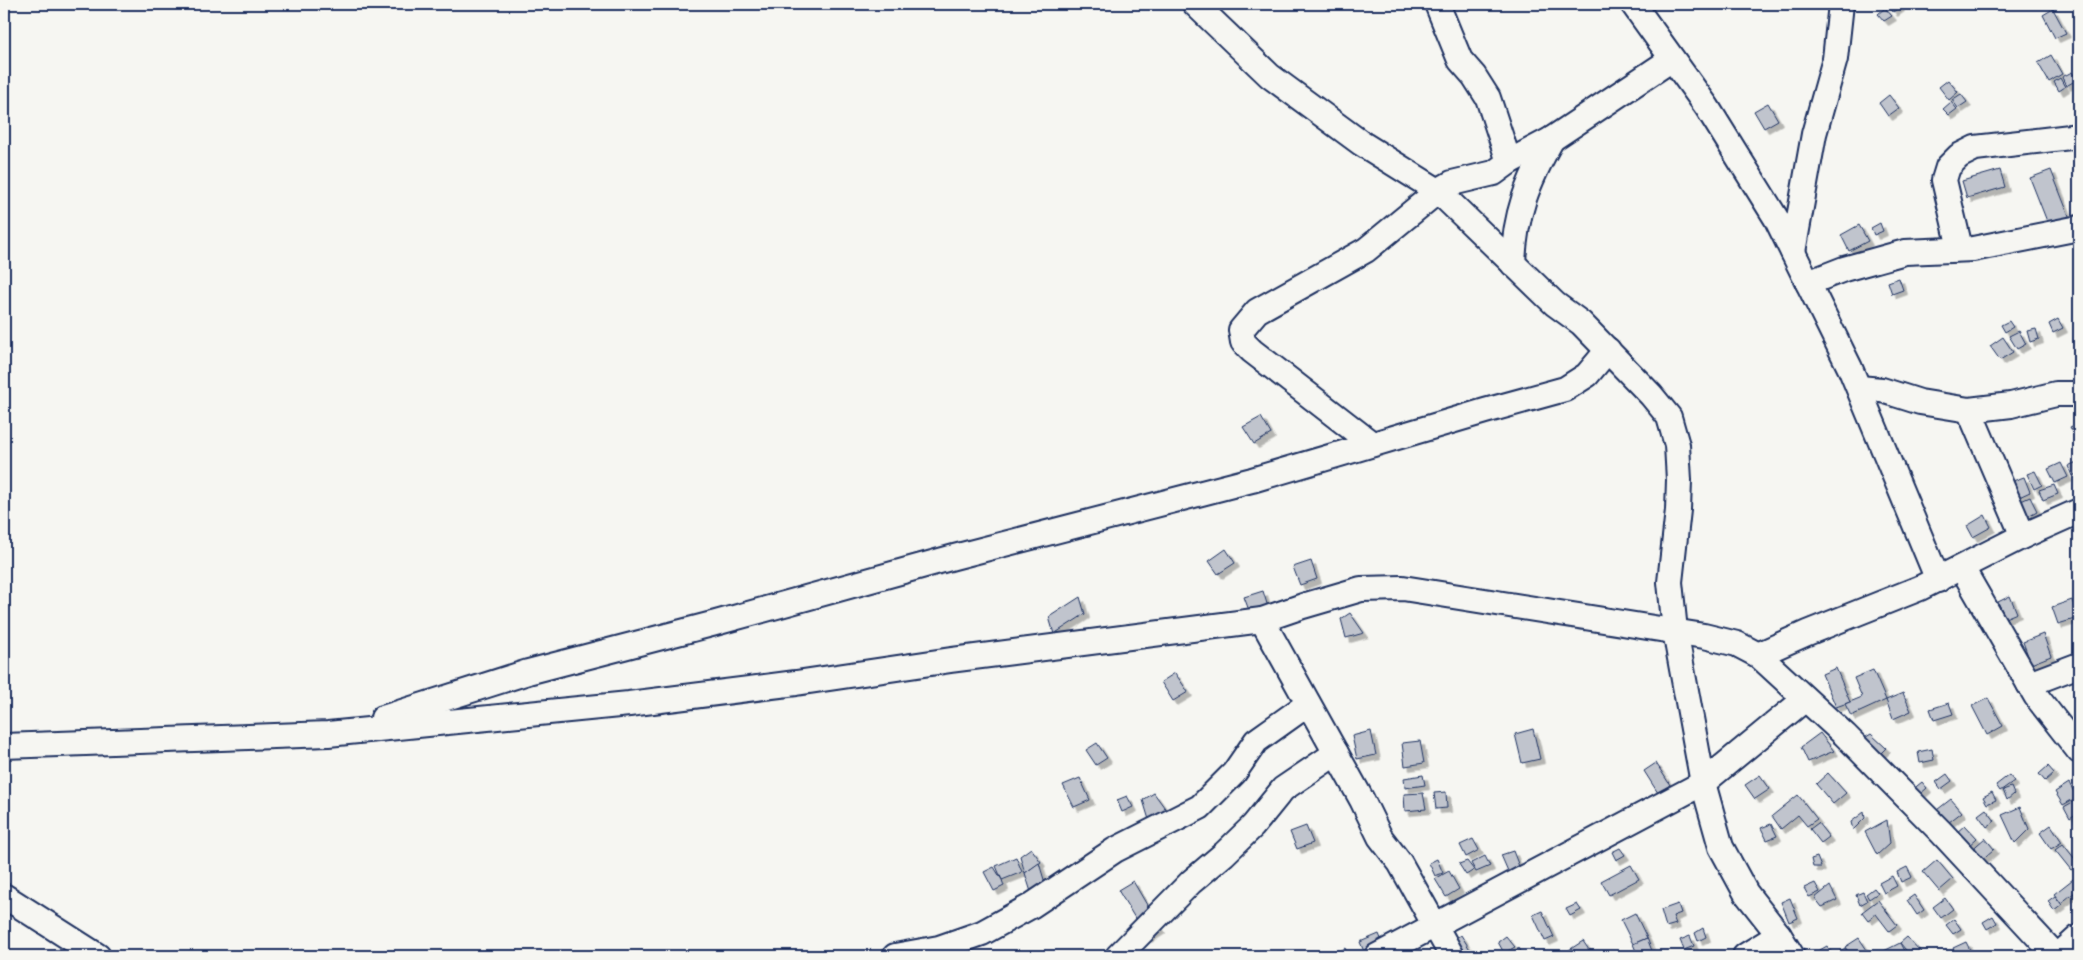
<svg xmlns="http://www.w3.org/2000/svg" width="2083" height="960" viewBox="0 0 2083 960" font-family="Kalam,sans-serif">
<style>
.building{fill:#c0c4cd;stroke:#1b2f5e;filter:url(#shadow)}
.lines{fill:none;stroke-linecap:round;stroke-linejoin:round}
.minor-casing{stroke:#1b2f5e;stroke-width:28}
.minor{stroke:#f6f6f2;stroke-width:24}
</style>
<defs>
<filter id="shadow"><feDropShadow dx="4.5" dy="4.5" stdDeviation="0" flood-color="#0004"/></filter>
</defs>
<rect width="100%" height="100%" fill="#f6f6f2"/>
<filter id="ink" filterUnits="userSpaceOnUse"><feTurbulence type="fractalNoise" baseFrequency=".02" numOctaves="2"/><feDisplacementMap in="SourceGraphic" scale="10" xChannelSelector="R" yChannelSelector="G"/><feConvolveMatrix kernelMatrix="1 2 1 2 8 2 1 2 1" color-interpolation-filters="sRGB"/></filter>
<g filter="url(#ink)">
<g class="building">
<polygon points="1888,4 1898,4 1900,7 1893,12"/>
<polygon points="1885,8 1892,16 1884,21 1878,14"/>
<polygon points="2053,9 2066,33 2055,38 2043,15"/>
<polygon points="2051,55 2062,74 2049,82 2038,63"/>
<polygon points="2072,72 2077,80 2066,86 2062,77"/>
<polygon points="2060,78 2065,87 2059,91 2054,82"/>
<polygon points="1948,80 1958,92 1949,100 1939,87"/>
<polygon points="1961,94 1967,102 1958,108 1952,100"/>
<polygon points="1889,95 1899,108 1888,116 1879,103"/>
<polygon points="1951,102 1957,109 1949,115 1943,109"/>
<polygon points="1768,103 1778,120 1764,128 1754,111"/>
<polygon points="2000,170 2005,187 1967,198 1962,181"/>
<polygon points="2051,170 2071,221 2050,229 2030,178"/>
<polygon points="1880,223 1883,231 1874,235 1871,228"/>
<polygon points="1859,225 1868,241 1849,251 1841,235"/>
<polygon points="1899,278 1903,290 1892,294 1888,282"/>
<polygon points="2058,319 2063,328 2053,333 2049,324"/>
<polygon points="2009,321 2013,327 2005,332 2001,325"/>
<polygon points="2036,329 2039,339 2030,342 2027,331"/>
<polygon points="2019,331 2026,344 2017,349 2009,336"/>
<polygon points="2003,337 2013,352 2000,360 1990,346"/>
<polygon points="1261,417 1271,434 1254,444 1243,427"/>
<polygon points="2079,423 2079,432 2074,434 2070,427"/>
<polygon points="2079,461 2079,473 2072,476 2068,466"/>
<polygon points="2061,463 2068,477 2055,483 2048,469"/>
<polygon points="2035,471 2042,485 2034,489 2027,474"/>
<polygon points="2024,477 2030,492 2017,498 2010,482"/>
<polygon points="2054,485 2058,494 2043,500 2039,490"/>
<polygon points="2030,497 2037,511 2028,516 2021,501"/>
<polygon points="1985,515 1991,527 1973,537 1967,526"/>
<polygon points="1226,549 1235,563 1218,574 1209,561"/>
<polygon points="1311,561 1317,579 1300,585 1293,567"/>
<polygon points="1263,591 1268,607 1250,613 1244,597"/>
<polygon points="2010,596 2017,613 2005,618 1998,602"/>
<polygon points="1080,597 1085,614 1054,634 1049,617"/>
<polygon points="2072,600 2078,618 2058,624 2052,607"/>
<polygon points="1350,613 1364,633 1346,638 1341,619"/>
<polygon points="2043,634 2051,656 2031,664 2023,642"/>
<polygon points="1836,668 1850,702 1836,707 1822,674"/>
<polygon points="1873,670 1886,700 1851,716 1845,704 1862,697 1854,678"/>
<polygon points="1175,673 1188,692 1173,701 1161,682"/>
<polygon points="1903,693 1911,711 1893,719 1886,700"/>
<polygon points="1988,698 2003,726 1987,735 1972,706"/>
<polygon points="1949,703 1953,714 1934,720 1930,709"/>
<polygon points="1533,729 1540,759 1522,763 1515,734"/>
<polygon points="1371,731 1376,755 1357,759 1352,736"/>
<polygon points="1820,733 1834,751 1808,762 1801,747"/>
<polygon points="1871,734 1886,748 1879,755 1863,739"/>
<polygon points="1420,741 1424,763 1405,766 1402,743"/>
<polygon points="1097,743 1107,758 1096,765 1086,750"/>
<polygon points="1932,749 1934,760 1920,763 1918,752"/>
<polygon points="1656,763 1670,785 1658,793 1644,771"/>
<polygon points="2048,766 2054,773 2045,781 2039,774"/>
<polygon points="1828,773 1846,793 1833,804 1816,784"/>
<polygon points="1947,774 1952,781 1941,789 1936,782"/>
<polygon points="1423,775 1425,785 1405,788 1404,778"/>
<polygon points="1760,775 1770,789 1755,799 1745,785"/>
<polygon points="2009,775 2014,781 2000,791 1996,785"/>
<polygon points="1080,778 1090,800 1074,807 1063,785"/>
<polygon points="1922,782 1927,788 1918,796 1912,790"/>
<polygon points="2069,783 2077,797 2063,805 2055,792"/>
<polygon points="2011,787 2014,794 2007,800 2003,790"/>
<polygon points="1446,792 1447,808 1436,809 1434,793"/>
<polygon points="1992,792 1996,800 1987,804 1983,797"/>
<polygon points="1154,793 1167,811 1150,823 1143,800"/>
<polygon points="1423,793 1426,809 1405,811 1404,794"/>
<polygon points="1798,795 1817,819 1807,826 1798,815 1781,829 1772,816"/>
<polygon points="1127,796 1133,807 1122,812 1117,800"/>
<polygon points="1951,799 1962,812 1944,826 1933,813"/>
<polygon points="2078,799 2079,812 2070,818 2064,807"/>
<polygon points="2020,807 2029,829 2015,843 2002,815"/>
<polygon points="1986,809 1995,821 1987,827 1978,815"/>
<polygon points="1864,812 1865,818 1853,830 1851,822"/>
<polygon points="1887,820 1890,843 1877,855 1865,832"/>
<polygon points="1818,823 1829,837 1821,843 1810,829"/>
<polygon points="1771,824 1777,836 1767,840 1761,828"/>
<polygon points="1965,825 1977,838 1967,847 1955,834"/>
<polygon points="2051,825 2062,842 2051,849 2040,833"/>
<polygon points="1306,826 1313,843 1297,849 1290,832"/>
<polygon points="1985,838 1994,849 1978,863 1969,852"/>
<polygon points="1473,839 1479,850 1466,857 1460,845"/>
<polygon points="2063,844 2079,864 2071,870 2055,850"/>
<polygon points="1031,848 1041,862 1025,873 1020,856"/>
<polygon points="1620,848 1625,855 1616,860 1612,852"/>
<polygon points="1513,851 1522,874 1511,878 1501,855"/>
<polygon points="1485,856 1490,866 1476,872 1471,863"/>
<polygon points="1016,857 1022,872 1002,880 996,866"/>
<polygon points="1817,857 1821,867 1813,867 1811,859"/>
<polygon points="1437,859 1443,873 1435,876 1429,863"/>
<polygon points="1937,860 1953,879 1939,891 1923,872"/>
<polygon points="1467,861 1474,870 1466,875 1459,864"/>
<polygon points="1039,863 1045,883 1031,892 1025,873"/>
<polygon points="1631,865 1639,879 1609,895 1601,881"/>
<polygon points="994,867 1002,880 1004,886 994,891 984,872"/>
<polygon points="1907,867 1912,877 1901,882 1897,872"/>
<polygon points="1449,871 1459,889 1446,897 1435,879"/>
<polygon points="1892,876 1897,886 1884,893 1879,883"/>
<polygon points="2077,876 2079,878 2079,889 2061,903 2054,894"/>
<polygon points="1133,881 1161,929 1147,938 1118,890"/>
<polygon points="1815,883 1820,892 1809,897 1804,888"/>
<polygon points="1830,886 1837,900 1822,907 1815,898"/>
<polygon points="1874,888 1878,893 1869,899 1866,894"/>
<polygon points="1863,892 1867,901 1860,905 1856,895"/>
<polygon points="1914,895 1924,910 1917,915 1907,900"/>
<polygon points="2055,896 2062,905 2054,911 2048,901"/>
<polygon points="1790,898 1798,918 1789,922 1781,902"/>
<polygon points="1945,898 1953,909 1941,918 1933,907"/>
<polygon points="1878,900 1897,925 1889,931 1876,914 1868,920 1862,912"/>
<polygon points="1577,904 1581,910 1570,916 1566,909"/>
<polygon points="1678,904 1681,913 1673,916 1676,924 1666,927 1661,910"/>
<polygon points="1542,911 1554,937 1545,941 1533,915"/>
<polygon points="1635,913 1647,938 1633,944 1621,920"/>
<polygon points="1993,916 1997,923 1987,929 1983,922"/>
<polygon points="1954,919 1961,929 1953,934 1946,925"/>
<polygon points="1703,928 1706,937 1698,941 1695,933"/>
<polygon points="1379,934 1384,946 1365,954 1360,942"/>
<polygon points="1461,935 1474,956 1461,956 1453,939"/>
<polygon points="1506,936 1515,947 1504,953 1498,942"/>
<polygon points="1690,936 1694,946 1684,950 1680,940"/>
<polygon points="1907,937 1921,952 1914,956 1911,956 1900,943"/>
<polygon points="1647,938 1654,956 1638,956 1633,944"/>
<polygon points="1859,938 1869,953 1864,956 1851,956 1845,947"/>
<polygon points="1583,941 1589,950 1579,956 1573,956 1569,950"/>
<polygon points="1966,942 1973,956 1957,956 1953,948"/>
<polygon points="1900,943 1906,955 1887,956 1884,951"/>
<polygon points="1827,946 1832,954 1828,956 1809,956"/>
<polygon points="1345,948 1349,956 1335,956 1334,955"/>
<polygon points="1519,948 1524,956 1507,956"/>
<polygon points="1845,948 1850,956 1833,956"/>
</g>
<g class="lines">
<g class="minor-casing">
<g id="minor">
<polyline points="1195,4 1270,76 1361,143 1438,191 1555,304 1581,323 1651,395 1669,417 1677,445 1679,480 1678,510 1670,582 1675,631 1703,783 1721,847 1746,893 1779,935 1792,956"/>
<polyline points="1437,4 1460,60 1474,76 1488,98 1509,162"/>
<polyline points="1633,4 1707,107 1776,218 1850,368 1938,580"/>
<polyline points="1960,248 1944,180 1948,167 1959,156 1975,148 2079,136"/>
<polyline points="1793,252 1814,134 1835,59 1841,4"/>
<path d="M1513 264C1515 214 1527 183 1552 139"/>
<polyline points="1808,283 1844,269 1905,252 1973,249 2079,228"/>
<polyline points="1859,388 1882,390 1920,402 1969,410 2011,405 2056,394 2079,394"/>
<polyline points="1969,410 2023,536"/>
<polyline points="1372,444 1252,351 1243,342 1241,330 1257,311 1366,250 1438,191 1452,183 1494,173 1509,162 1552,139 1672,59"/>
<polyline points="1962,568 2036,696 2079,751"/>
<polyline points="1262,620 1362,800 1380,837 1400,863 1452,956"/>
<polyline points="1758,655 1807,633 1920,588 2023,536 2079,511"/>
<polyline points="2029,684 2079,665"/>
<polyline points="383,718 528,672 712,624 954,557 1252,480 1485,411 1565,389 1587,375 1608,350"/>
<polyline points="4,746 328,734 629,704 796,683 951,660 1262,620 1303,606 1361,589 1403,588 1704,636 1737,644 1758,655 1845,735 1941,832 2056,956"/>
<polyline points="4,896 98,956"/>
<polyline points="895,956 939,948 982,933 1031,906 1115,850 1200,807 1234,773 1256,741 1308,704"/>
<polyline points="1118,956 1191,882 1224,854 1253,826 1283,789 1336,753"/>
<polyline points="1377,956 1703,783 1805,699"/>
<polyline points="1745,956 1779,935"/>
<polyline points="2058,956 2079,937"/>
</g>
</g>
<use href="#minor" class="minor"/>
</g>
</g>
<rect width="2083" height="960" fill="none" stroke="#f6f6f2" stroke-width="20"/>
<rect x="10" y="10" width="2063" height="940" fill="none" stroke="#1b2f5e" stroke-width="2" filter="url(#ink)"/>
</svg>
